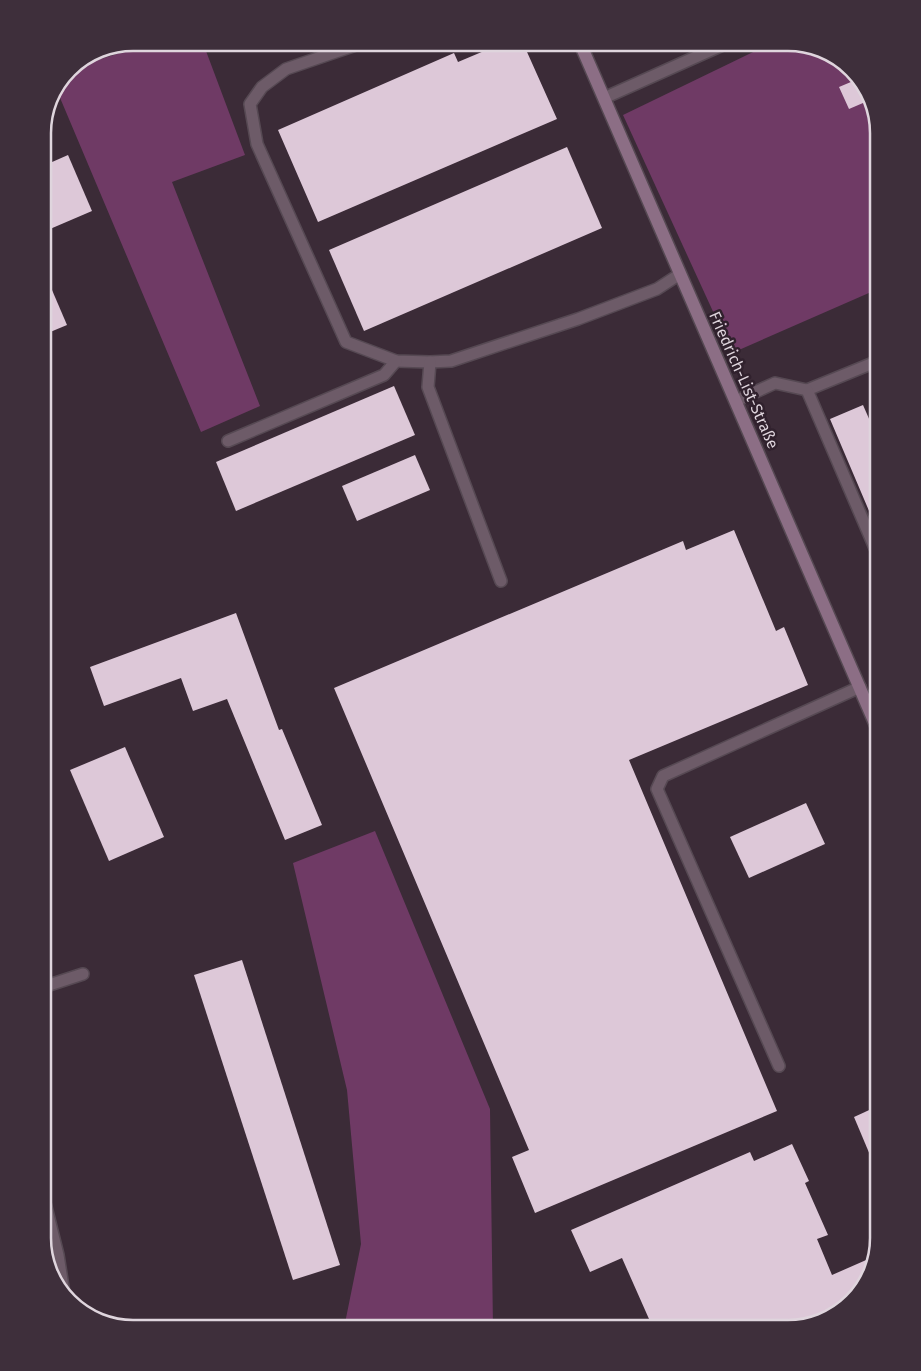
<svg xmlns="http://www.w3.org/2000/svg" width="921" height="1371" viewBox="0 0 921 1371" font-family="'Fira Sans',sans-serif">
<style>
.green{fill:#6f3a65}
.building{fill:#ddc8d8}
.lines{fill:none;stroke-linecap:round;stroke-linejoin:round}
.lane-casing{stroke:#564953;stroke-width:14}
.secondary-casing{stroke:#564953;stroke-width:15}
.lane{stroke:#6d5b68;stroke-width:11}
.secondary{stroke:#8c6e85;stroke-width:12}
.labels{text-anchor:middle;dominant-baseline:central;stroke-width:5;stroke-linejoin:round;paint-order:stroke}
.street-label{font-size:16px;fill:#dfd5dd;stroke:#30212d}
.rim{fill:none;stroke:#dfd5dd;stroke-width:2.5}
</style>
<rect width="100%" height="100%" fill="#3b2b37"/>
<g class="green">
<polygon points="153,43 203,43 245,155 172,182 260,406 201,432 58,93 71,68"/>
<polygon points="772,43 794,43 838,58 867,88 878,133 878,289 732,353 623,115"/>
<polygon points="375,831 490,1109 493,1328 344,1328 361,1244 347,1090 293,863"/>
</g>
<g class="building">
<polygon points="503,43 523,43 557,119 318,222 278,130 454,53 458,62"/>
<polygon points="858,79 867,88 870,100 849,109 839,87"/>
<polygon points="567,147 602,228 364,331 329,250"/>
<polygon points="68,155 92,211 43,232 43,166"/>
<polygon points="43,269 67,325 43,335"/>
<polygon points="394,386 415,435 236,511 216,462"/>
<polygon points="863,405 870,421 878,418 878,532 830,419"/>
<polygon points="415,455 430,490 357,521 342,486"/>
<polygon points="734,530 776,631 784,627 808,685 629,760 777,1111 535,1213 512,1157 529,1150 334,688 683,541 686,550"/>
<polygon points="236,613 279,730 282,729 322,825 285,840 227,699 193,711 181,678 104,706 90,667"/>
<polygon points="125,747 164,837 109,861 70,770"/>
<polygon points="806,803 825,844 749,878 730,837"/>
<polygon points="242,960 340,1265 293,1280 194,975"/>
<polygon points="878,1106 878,1174 854,1117"/>
<polygon points="792,1144 809,1181 805,1183 828,1235 817,1239 832,1275 873,1257 866,1283 833,1317 788,1328 653,1328 622,1258 590,1272 571,1230 750,1152 754,1161"/>
<polygon points="288,1321 291,1328 265,1328"/>
</g>
<g class="lines">
<g class="lane-casing">
<g id="lane">
<polyline points="362,43 286,69 262,87 250,104 257,144 346,342 396,361 430,362 451,361 578,319 657,289 680,274"/>
<polyline points="604,98 727,43"/>
<polyline points="430,362 428,387 501,581"/>
<polyline points="807,390 878,361"/>
<polyline points="736,401 775,383 807,390 878,555"/>
<polyline points="228,441 384,375 396,361"/>
<polyline points="43,987 83,974"/>
<polyline points="779,1066 657,789 663,776 860,687"/>
<polyline points="43,1195 58,1255 64,1293"/>
</g>
</g>
<g class="secondary-casing">
<polyline id="secondary" points="580,43 878,730"/>
</g>
<use href="#lane" class="lane"/>
<use href="#secondary" class="secondary"/>
</g>
<g class="labels">
<g class="street-label">
<text transform="translate(744 380) rotate(66)">Friedrich-List-Straße</text>
</g>
</g>
<path d="M0 0H921V1371H0ZM133 51H788A82 82 0 0 1 870 133V1238A82 82 0 0 1 788 1320H133A82 82 0 0 1 51 1238V133A82 82 0 0 1 133 51Z" fill="#3e2f3b" fill-rule="evenodd"/>
<path class="rim" d="M133 51H788A82 82 0 0 1 870 133V1238A82 82 0 0 1 788 1320H133A82 82 0 0 1 51 1238V133A82 82 0 0 1 133 51Z"/>
</svg>
